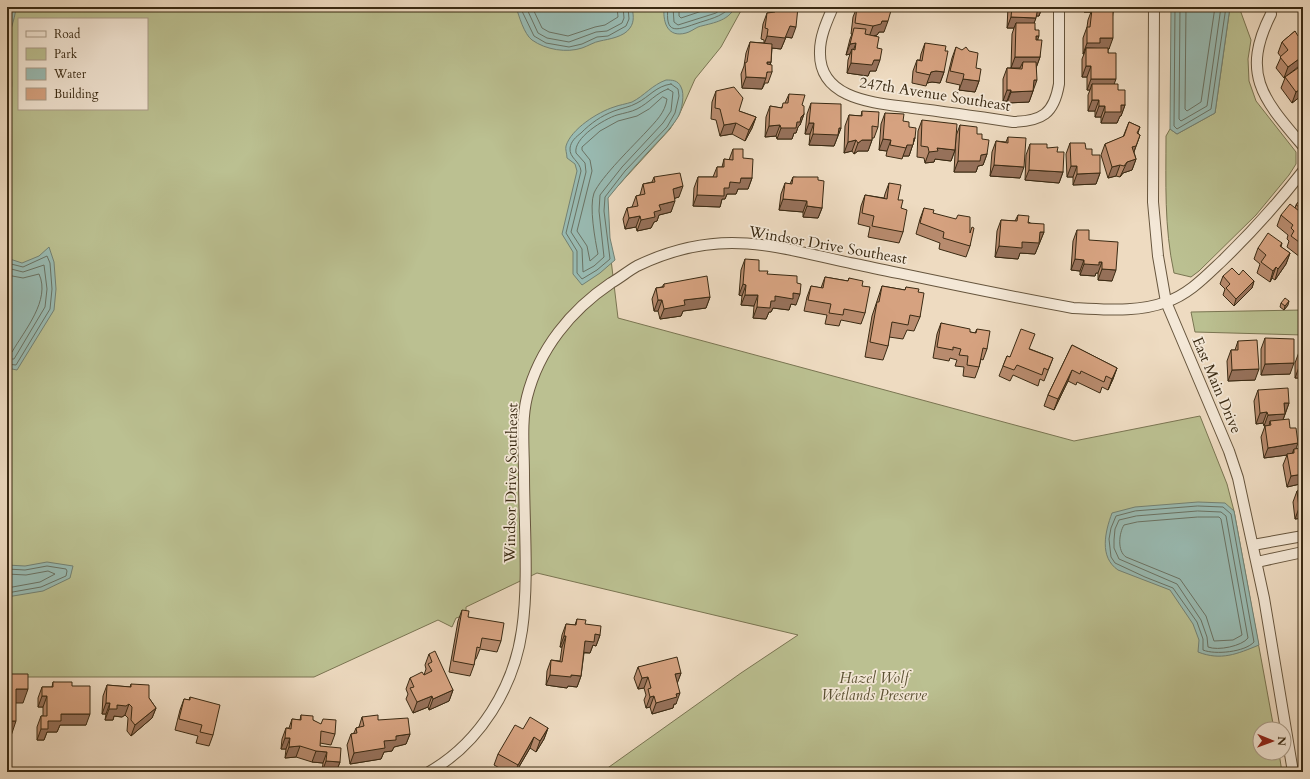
<svg xmlns="http://www.w3.org/2000/svg" width="1310" height="779" viewBox="0 0 1310 779" font-family="Cardo,serif">
<style>
.green{fill:#bbc091;stroke:#7a7552;fill-rule:evenodd}
.water{fill:#99bbb3;stroke:#738173}
.lines{fill:none;stroke-linecap:round;stroke-linejoin:round}
.shore{stroke:#6a7263;stroke-width:1}
.minor-casing{stroke:#67563e;stroke-width:12}
.minor{stroke:#f4e8d7;stroke-width:10}
.wall{fill:#b88b6e;stroke:#3a2a13}
.shaded-wall{fill:#96715a;stroke:#3a2a13}
.building{fill:#d6a280;stroke:#3a2a13}
.labels{text-anchor:middle;dominant-baseline:central;stroke-width:3.5;stroke-linejoin:round;paint-order:stroke}
.street-label{font-size:15px;fill:#3a2a13;stroke:#f4e8d7}
.park-label{font-size:15px;font-style:italic;fill:#5a5032;stroke:#f4e8d7}
</style>
<rect width="100%" height="100%" fill="#eedbc1"/>
<filter id="stains"><feTurbulence type="fractalNoise" baseFrequency=".005" numOctaves="4"/><feColorMatrix values="0 0 0 0 .2 0 0 0 0 .09 0 0 0 0 .02 0 0 0 .5 -.17"/></filter>
<radialGradient id="worn" r=".72"><stop offset=".6" stop-color="#630" stop-opacity="0"/><stop offset="1" stop-color="#630" stop-opacity=".3"/></radialGradient>
<g class="green">
<path d="M7 7H743L721 47 695 79 679 115 670 129 604 201 618 318 1074 441 1200 416 1227 484 1234 511 1274 729H1260V753H1279L1282 772H602L741 673 798 635 537 573 466 607V615L456 618 452 627 438 620 314 677H7ZM19 19H147V109H19Z"/>
<path d="M1230 7H1239L1251 40 1248 59 1249 81 1256 101 1296 152V164L1289 175 1256 215 1199 271 1191 277 1174 273C1164 227 1166 182 1166 136L1170 129 1177 134 1215 113Z"/>
<polygon points="1303,310 1303,335 1195,332 1191,312"/>
</g>
<g class="water">
<path d="M7 7H16C15 21 8 33 8 47 8 70 17 82 7 105Z"/>
<path d="M516 7H632C633 14 635 21 630 28 624 37 609 39 600 41 594 42 588 46 582 48 567 53 546 50 532 40 524 34 519 16 516 7Z"/>
<path d="M666 7H735C728 22 711 23 698 27 694 29 690 32 686 33 668 38 663 23 664 9Z"/>
<polygon points="1171,7 1230,7 1215,113 1177,134 1170,129"/>
<path d="M666 80C672 80 678 80 681 87 685 94 682 110 678 117 670 130 659 140 648 152 634 167 621 182 608 198L610 238 615 260 600 273 582 285 573 274V252L562 234 577 171 575 164 567 158C567 154 565 149 566 146 571 129 598 112 614 107 619 105 626 104 632 102 644 96 652 85 666 80Z"/>
<polygon points="49,247 54,262 56,289 54,310 17,370 7,368 7,258 22,263 39,256"/>
<path d="M1198 502 1225 503 1234 511 1259 645C1237 654 1221 661 1198 652L1199 640 1193 624 1170 590 1118 570C1099 557 1105 532 1112 513L1135 507Z"/>
<polygon points="47,562 73,566 70,578 43,591 7,597 7,565 25,566"/>
</g>
<g class="lines">
<g class="shore">
<polyline points="520,7 534,36 546,43 569,47 582,44 597,37 608,36 626,26 629,19 628,7"/>
<polyline points="526,7 538,33 547,38 569,42 596,32 607,31 622,23 624,18 623,7"/>
<polyline points="532,7 542,28 549,32 568,36 595,27 605,25 618,17 617,7"/>
<path d="M668 7C665 34 675 31 695 24 709 19 720 18 731 7"/>
<polyline points="673,7 674,22 678,25 716,13 724,7"/>
<polyline points="679,7 679,16 681,18 714,7"/>
<polyline points="1175,7 1174,126 1177,129 1211,109 1226,7"/>
<polyline points="1180,7 1179,119 1181,121 1207,106 1221,7"/>
<polyline points="1186,7 1185,109 1187,111 1201,102 1215,7"/>
<path d="M671 84 678 89 679 96 675 113 667 127 625 171 605 197 604 211 610 259 597 270 582 279 577 273V251L566 233 581 171C580 161 569 158 570 148 571 141 576 137 581 133 591 123 601 116 614 111 622 108 630 107 637 103 649 97 656 86 671 84Z"/>
<path d="M668 89 673 92 671 111 663 123 622 167 600 195 599 211 604 257 594 266 583 272 582 249 571 232 586 172 585 163 576 153C573 138 604 119 617 115 624 113 631 112 637 109 649 103 656 93 668 89Z"/>
<path d="M663 97 667 99C665 113 656 121 646 132 634 145 601 177 594 193 589 206 595 240 598 254L590 261 587 246 577 231 592 171 590 160 582 150V147L600 131 618 121 637 116 649 109Z"/>
<polyline points="7,263 23,267 47,256 50,263 52,289 50,309 16,365 7,364"/>
<polyline points="7,268 23,272 44,265 47,289 45,307 14,359 7,359"/>
<path d="M7 275 23 278 39 274C51 300 24 331 12 352L7 353"/>
<path d="M1198 506 1223 507 1231 514 1254 642C1245 652 1215 655 1203 650V639L1197 622 1173 588 1145 577 1115 563 1111 557 1109 539 1111 528 1116 516 1135 511Z"/>
<path d="M1198 511 1221 512 1226 516 1248 638C1242 646 1218 651 1208 647L1207 637 1201 620 1177 584 1119 559 1114 548V540L1115 529 1119 520 1136 516Z"/>
<path d="M1198 517H1219L1221 519 1242 635 1233 640 1214 641 1206 616 1180 579 1126 557C1117 551 1119 533 1124 525L1137 522Z"/>
<polyline points="7,569 25,570 47,566 66,569 67,571 66,576 41,587 7,593"/>
<polyline points="7,574 26,575 48,571 55,574 40,582 7,588"/>
</g>
<g class="minor-casing">
<g id="minor">
<path d="M833 7C827 21 820 36 820 51 818 101 878 103 913 108 946 112 980 117 1013 122 1042 121 1054 114 1059 84V7"/>
<polyline points="1154,7 1153,202 1158,256 1166,302 1229,451 1238,478 1264,598 1293,772"/>
<path d="M1271 14C1240 75 1264 100 1303 146"/>
<polyline points="1253,545 1303,536"/>
<polyline points="1257,562 1303,552"/>
<path d="M429 772C480 743 514 687 522 630 529 582 524 523 524 474 524 449 521 421 527 397 539 349 571 310 611 283 620 278 628 271 637 266 666 252 700 243 732 243 773 243 815 256 855 264 927 279 1000 295 1073 308 1103 309 1137 313 1166 302 1188 295 1205 277 1222 261 1251 233 1278 203 1303 171"/>
</g>
</g>
<use href="#minor" class="minor"/>
</g>
<g class="wall">
<polygon points="857,7 884,32 879,32 877,35 873,36 877,48 876,71 870,71 868,76 847,73 848,60 850,54 846,55 850,39 852,34 851,34 853,17"/>
<polygon points="1008,7 1042,7 1039,16 1036,16 1034,23 1035,30 1038,40 1040,57 1036,68 1033,91 1029,102 1007,103 1007,101 1003,101 1003,79 1007,68 1020,68 1011,68 1012,34 1014,28 1007,28"/>
<polygon points="1084,7 1115,7 1113,12 1109,49 1108,49 1108,53 1114,84 1118,90 1125,105 1121,116 1120,116 1117,123 1101,123 1101,117 1095,117 1095,111 1088,111 1088,95 1090,90 1087,90 1087,77 1082,77 1082,59 1084,54 1083,54 1083,38 1087,27 1088,20 1091,12 1084,12"/>
<polygon points="775,8 792,38 786,37 781,49 772,48 771,62 770,65 772,72 768,83 765,83 762,89 742,88 741,74 744,66 746,53 750,42 764,43 764,40 761,39 763,24 767,13 774,12"/>
<polygon points="1295,31 1289,74 1300,71 1303,69 1303,99 1301,96 1292,103 1281,88 1285,78 1284,78 1276,68 1281,57 1278,53 1282,42"/>
<polygon points="925,43 944,72 940,83 932,82 927,83 926,86 912,83 913,71 917,60 920,60 921,54"/>
<polygon points="956,47 976,68 979,81 975,92 959,90 960,85 946,82 952,58"/>
<polygon points="716,91 739,111 756,117 752,128 745,141 732,134 720,136 716,120 711,119 712,102"/>
<polygon points="789,94 802,105 804,114 800,125 798,127 796,133 794,133 792,139 777,139 776,136 765,137 766,117 770,106 781,108 785,103"/>
<polygon points="811,103 841,128 834,146 809,145 810,134 805,134 807,114"/>
<polygon points="862,111 878,127 874,138 872,138 872,140 868,151 858,151 854,154 852,151 844,153 845,126 849,115 861,116"/>
<polygon points="885,113 903,121 909,127 915,138 909,156 903,156 902,159 886,156 887,151 879,150 881,124"/>
<polygon points="922,120 955,150 951,161 935,159 934,162 925,163 924,158 917,157 918,131"/>
<polygon points="1129,122 1140,127 1138,133 1140,135 1134,152 1136,159 1132,170 1123,173 1120,177 1116,176 1108,178 1101,155 1105,144 1123,137"/>
<polygon points="960,125 977,134 982,139 987,154 983,165 978,166 976,172 954,172 956,136"/>
<polygon points="1008,137 1020,178 990,176 992,152 996,141 1006,142"/>
<polygon points="1070,143 1086,149 1092,155 1100,173 1096,184 1073,185 1073,177 1067,177 1066,154"/>
<polygon points="1030,144 1047,148 1057,152 1063,172 1059,183 1025,180 1026,155"/>
<polygon points="733,149 743,158 752,178 748,189 738,189 736,194 727,194 725,199 722,199 720,207 693,206 694,188 698,177 713,177 717,167 722,167 724,159 729,160"/>
<polygon points="654,177 679,197 675,198 671,212 659,215 657,221 654,222 651,228 637,231 636,227 625,229 623,219 627,208 632,207 636,196 640,195 643,184 652,182"/>
<polygon points="793,177 818,180 822,208 818,218 803,217 803,212 779,210 781,194 785,183 790,184"/>
<polygon points="889,183 898,200 901,208 903,232 899,243 868,237 870,227 858,224 861,206 865,195 884,198 885,194"/>
<polygon points="1303,196 1303,254 1300,257 1287,247 1289,241 1287,239 1288,235 1277,226 1281,215 1295,208 1296,205"/>
<polygon points="924,208 933,213 970,233 970,246 966,257 939,249 940,243 916,234 920,219"/>
<polygon points="1018,215 1044,232 1035,254 1020,253 1018,259 995,257 997,231 1001,220 1015,221"/>
<polygon points="1077,230 1089,240 1112,281 1098,280 1098,273 1096,273 1095,276 1080,275 1080,271 1071,270 1073,241"/>
<polygon points="1282,243 1281,247 1290,253 1286,264 1275,280 1272,278 1270,282 1257,273 1260,264 1254,259 1258,248"/>
<polygon points="745,259 759,271 767,274 796,305 791,304 789,310 773,308 771,312 769,312 766,319 753,318 754,306 741,305 742,296 739,295 741,270"/>
<polygon points="1239,275 1254,281 1252,288 1234,306 1223,295 1225,289 1220,284 1223,276"/>
<polygon points="825,277 848,281 849,278 862,286 865,313 861,324 841,320 839,326 825,324 827,315 804,311 807,297 811,286 821,288"/>
<polygon points="664,284 710,297 706,308 683,311 681,316 660,319 658,311 654,311 652,299 656,288 662,287"/>
<polygon points="882,286 905,290 906,287 918,292 920,317 914,331 907,330 903,339 889,337 888,346 883,360 865,357 872,316"/>
<polygon points="1281,303 1288,305 1284,310 1280,307"/>
<polygon points="941,323 970,332 975,333 977,329 987,349 983,360 981,359 979,367 975,378 963,376 964,367 955,366 957,360 950,358 949,361 933,358 937,334"/>
<polygon points="1265,338 1290,374 1261,375 1261,349"/>
<polygon points="1238,341 1255,380 1228,381 1227,361 1231,350 1235,350"/>
<polygon points="1303,341 1303,378 1295,378 1295,363 1299,352 1301,352 1301,347"/>
<polygon points="1072,345 1117,368 1113,379 1108,390 1102,387 1100,393 1077,382 1076,385 1068,381 1054,410 1044,406 1048,395"/>
<polygon points="1030,349 1053,358 1044,381 1040,379 1038,386 1013,375 1010,381 999,376 1007,356 1010,357"/>
<polygon points="1258,390 1289,403 1283,420 1290,428 1296,449 1303,448 1303,518 1295,519 1293,502 1297,491 1298,491 1300,484 1287,487 1283,465 1287,455 1264,458 1261,437 1265,426 1264,426 1263,423 1256,424 1254,401"/>
<polygon points="462,610 468,617 501,641 497,652 480,649 476,659 475,659 474,665 470,676 449,672 458,621"/>
<polygon points="577,619 600,635 596,646 593,645 590,653 584,653 581,676 577,687 568,686 567,688 546,685 547,671 551,660 560,661 562,647 560,647 562,635 566,624 575,625"/>
<polygon points="429,654 453,690 449,701 429,710 428,707 413,713 406,699 408,694 406,689 410,678 424,675 426,669 425,665"/>
<polygon points="638,667 681,673 677,683 676,704 674,704 673,708 652,714 650,707 646,708 644,700 646,695 644,688 638,689 634,678"/>
<polygon points="1303,678 1303,709 1300,688"/>
<polygon points="53,682 72,686 86,725 60,725 57,732 47,732 44,740 37,740 37,727 41,716 43,716 43,707 38,707 38,698 42,687 52,687"/>
<polygon points="131,684 149,698 156,708 152,718 131,736 127,731 128,718 125,715 122,717 114,716 113,720 105,720 106,714 102,714 103,696 107,685 130,687"/>
<polygon points="190,697 213,735 209,746 196,743 198,736 175,730 180,710 184,699 189,700"/>
<polygon points="301,715 313,720 335,734 331,745 320,743 320,746 340,762 336,772 322,772 323,763 312,762 296,757 285,758 286,749 281,749 282,739 286,728 289,728 292,719 300,720"/>
<polygon points="362,717 378,720 410,734 406,744 394,747 392,751 384,752 381,759 350,764 347,745 351,734 354,733 356,728 359,727"/>
<polygon points="548,728 544,739 536,752 530,748 516,772 507,772 494,765 498,754 523,729"/>
</g>
<g class="shaded-wall">
<polygon points="1038,7 1042,7 1039,16 1034,16"/>
<polygon points="1086,7 1096,7 1094,13 1092,9 1091,12 1084,12"/>
<polygon points="1097,7 1115,7 1112,15 1094,15"/>
<polygon points="1011,17 1036,18 1032,29 1016,23 1014,28 1007,28"/>
<polygon points="882,21 888,21 884,32 879,32 877,35 869,37 873,26"/>
<polygon points="790,26 796,27 792,38 786,37 781,49 763,47 767,36"/>
<polygon points="1036,36 1039,36 1035,47"/>
<polygon points="1100,38 1113,38 1109,49 1086,48 1084,54 1083,54 1087,43"/>
<polygon points="856,43 852,54 852,49 850,54 846,55 850,44"/>
<polygon points="1303,56 1303,63 1284,78 1288,67"/>
<polygon points="1015,57 1040,57 1036,68 1023,62 1020,68 1011,68"/>
<polygon points="874,60 880,60 876,71 870,71 868,76 847,73 851,63"/>
<polygon points="767,62 771,62 767,73"/>
<polygon points="1086,66 1091,66 1087,77 1082,77"/>
<polygon points="936,71 944,72 940,83 932,82 927,83 931,72"/>
<polygon points="746,77 766,78 762,89 742,88"/>
<polygon points="963,79 979,81 975,92 959,90"/>
<polygon points="1091,79 1116,79 1112,90 1092,84 1090,90 1087,90"/>
<polygon points="1034,80 1037,80 1033,91 1030,91"/>
<polygon points="1303,87 1303,91 1301,96 1292,103 1296,92"/>
<polygon points="1007,90 1011,90 1007,101 1003,101"/>
<polygon points="1033,91 1029,102 1007,103 1011,92"/>
<polygon points="1092,100 1099,100 1095,111 1088,111"/>
<polygon points="1121,105 1125,105 1121,116 1120,116 1117,123 1101,123 1105,112"/>
<polygon points="1099,106 1105,106 1101,117 1095,117"/>
<polygon points="804,114 800,125 798,127 796,133 794,133 792,139 777,139 781,128 797,122"/>
<polygon points="756,117 752,128 745,141 749,130"/>
<polygon points="736,123 732,134 720,136 724,125"/>
<polygon points="809,123 814,123 810,134 805,134"/>
<polygon points="780,125 776,136 765,137 769,126"/>
<polygon points="839,128 841,128 834,146 809,145 813,134"/>
<polygon points="1140,135 1132,157 1132,147"/>
<polygon points="914,138 915,138 909,156 903,156 906,148 907,145"/>
<polygon points="883,139 891,140 887,151 879,150"/>
<polygon points="856,140 852,151 844,153 848,142"/>
<polygon points="862,140 872,140 868,151 858,151 854,154 858,143"/>
<polygon points="937,148 955,150 951,161 935,159 934,162 925,163 929,152"/>
<polygon points="987,154 983,165 978,166 976,172 954,172 958,161 981,155"/>
<polygon points="1136,159 1132,170 1123,173 1120,177 1127,162"/>
<polygon points="994,165 1024,167 1020,178 990,176"/>
<polygon points="1120,165 1116,176 1108,178 1112,167"/>
<polygon points="1071,166 1077,166 1073,177 1067,177"/>
<polygon points="1029,170 1063,172 1059,183 1025,180"/>
<polygon points="1100,173 1096,184 1073,185 1077,174"/>
<polygon points="741,178 752,178 748,189 738,189 736,194 727,194 725,199 722,199 720,207 693,206 697,195 724,188 730,182"/>
<polygon points="683,186 679,197 669,200 673,189"/>
<polygon points="783,199 807,201 803,212 779,210"/>
<polygon points="675,201 671,212 659,215 657,221 654,222 651,228 637,231 641,220 654,212 659,205"/>
<polygon points="807,206 822,208 818,218 803,217"/>
<polygon points="640,216 636,227 625,229 629,218"/>
<polygon points="1040,232 1044,232 1035,254 1020,253 1018,259 995,257 999,246 1022,242"/>
<polygon points="1303,250 1303,254 1300,257"/>
<polygon points="1290,253 1286,264 1275,280 1278,269"/>
<polygon points="1075,259 1084,260 1080,271 1071,270"/>
<polygon points="1099,262 1102,262 1098,273 1096,273 1095,276 1080,275 1084,264"/>
<polygon points="1276,267 1272,278 1270,282 1273,271"/>
<polygon points="1102,269 1116,270 1112,281 1098,280"/>
<polygon points="1254,281 1252,288 1234,306 1236,299"/>
<polygon points="743,284 746,285 742,296 739,295"/>
<polygon points="793,293 800,294 796,305 791,304 789,310 773,308 771,312 769,312 766,319 753,318 757,307 771,301 775,296"/>
<polygon points="745,295 758,295 754,306 741,305"/>
<polygon points="710,297 706,308 683,311 681,316 660,319 664,309 684,300"/>
<polygon points="658,300 662,300 658,311 654,311"/>
<polygon points="1289,301 1288,305 1284,310 1285,306"/>
<polygon points="1294,363 1290,374 1261,375 1265,364"/>
<polygon points="1299,367 1303,367 1303,378 1295,378"/>
<polygon points="1117,368 1113,379 1108,390 1112,379"/>
<polygon points="1259,369 1255,380 1228,381 1232,370"/>
<polygon points="1072,370 1068,381 1054,410 1058,399"/>
<polygon points="1284,403 1289,403 1285,414"/>
<polygon points="1267,412 1263,423 1256,424 1260,413"/>
<polygon points="1285,414 1281,425 1270,421 1269,426 1264,426 1268,415"/>
<polygon points="1298,443 1294,454 1294,449 1292,454 1287,454 1287,455 1264,458 1268,448"/>
<polygon points="1303,474 1303,484 1302,479 1300,484 1287,487 1291,476"/>
<polygon points="1299,508 1303,508 1303,518 1295,519"/>
<polygon points="595,634 600,635 596,646 593,645 590,653 582,652 585,641"/>
<polygon points="564,636 566,636 562,647 560,647"/>
<polygon points="681,673 677,684 675,674"/>
<polygon points="550,675 571,675 581,676 577,687 568,686 567,688 546,685"/>
<polygon points="648,677 644,688 638,689 642,678"/>
<polygon points="16,689 28,689 23,703 11,703"/>
<polygon points="453,690 449,701 429,710 433,699"/>
<polygon points="680,693 676,704 674,704 673,708 652,714 656,703 676,694"/>
<polygon points="42,696 47,696 43,707 38,707"/>
<polygon points="432,696 428,707 413,713 417,702"/>
<polygon points="654,696 650,707 646,708 650,697"/>
<polygon points="106,703 110,703 106,714 102,714"/>
<polygon points="129,704 125,715 122,717 114,716 113,720 105,720 109,709 117,705"/>
<polygon points="156,708 152,718 131,736 135,725"/>
<polygon points="61,714 90,714 86,725 60,725 57,732 47,732 44,740 37,740 41,729 48,721"/>
<polygon points="7,721 16,721 11,736 7,736"/>
<polygon points="548,728 544,739 536,752 540,741"/>
<polygon points="410,734 406,744 394,747 392,751 384,752 381,759 350,764 354,753 384,741 396,736"/>
<polygon points="534,737 530,748 516,772 515,772 518,765"/>
<polygon points="285,738 290,738 286,749 281,749"/>
<polygon points="300,746 296,757 285,758 289,747"/>
<polygon points="316,751 327,752 323,763 312,762"/>
<polygon points="326,761 340,762 336,772 322,772"/>
</g>
<g class="building">
<polygon points="782,7 798,7 796,27 790,26 785,38 767,36 768,29 765,28 767,13 775,12 775,8"/>
<polygon points="857,7 892,7 888,21 882,21 881,24 873,26 855,23"/>
<polygon points="1012,7 1038,7 1036,18 1011,17"/>
<polygon points="1092,9 1113,9 1113,38 1100,38 1100,43 1087,43 1087,27 1090,27"/>
<polygon points="1016,23 1035,23 1035,30 1039,30 1039,36 1036,36 1036,40 1042,40 1040,57 1015,57"/>
<polygon points="854,28 866,29 865,34 879,37 877,48 882,49 880,60 874,60 872,65 851,63 852,49 855,50 856,43 850,44"/>
<polygon points="1295,31 1298,36 1300,34 1303,37 1303,56 1288,67 1280,57 1288,50 1282,42"/>
<polygon points="750,42 772,44 771,62 767,62 767,64 772,65 772,72 767,72 766,78 746,77 745,63 747,62"/>
<polygon points="925,43 946,46 945,51 948,51 944,72 936,71 931,72 930,75 916,72 917,60 922,61"/>
<polygon points="956,47 962,50 966,47 969,51 978,53 976,68 981,69 979,81 963,79 964,74 950,71"/>
<polygon points="1086,48 1108,48 1108,53 1116,53 1116,79 1091,79 1091,66 1086,66"/>
<polygon points="1023,62 1036,62 1037,80 1034,80 1033,91 1011,92 1011,90 1007,90 1007,68 1022,69"/>
<polygon points="1298,68 1300,71 1303,69 1303,87 1296,92 1285,77"/>
<polygon points="1092,84 1118,84 1118,90 1125,90 1125,105 1121,105 1121,112 1105,112 1105,106 1099,106 1099,100 1092,100"/>
<polygon points="734,87 743,98 739,111 756,117 749,130 736,123 724,125 720,109 715,108 716,91"/>
<polygon points="789,94 805,95 802,105 804,106 804,114 801,117 800,122 797,122 796,128 781,128 780,125 769,126 770,106 782,108 783,103 788,103"/>
<polygon points="811,103 841,104 841,128 839,128 838,135 813,134 814,123 809,123"/>
<polygon points="862,111 879,112 878,127 872,126 872,140 862,140 858,143 856,140 848,142 849,115 862,116"/>
<polygon points="885,113 904,114 903,121 909,122 909,127 916,128 915,138 914,138 913,145 907,145 906,148 890,145 891,140 883,139"/>
<polygon points="922,120 957,124 955,150 937,148 938,151 929,152 928,147 921,146"/>
<polygon points="1129,122 1140,127 1137,133 1140,135 1136,146 1132,147 1136,159 1127,162 1124,166 1120,165 1112,167 1105,144 1124,136"/>
<polygon points="960,125 977,127 977,134 982,134 982,139 989,140 987,154 981,155 980,161 958,161"/>
<polygon points="1008,137 1026,138 1024,167 994,165 996,141 1008,143"/>
<polygon points="1070,143 1085,143 1086,149 1092,149 1092,155 1100,155 1100,173 1077,174 1077,166 1071,166"/>
<polygon points="1030,144 1047,144 1047,148 1058,147 1057,152 1064,152 1063,172 1029,170"/>
<polygon points="733,149 743,149 743,158 753,159 752,178 741,178 740,183 730,182 729,188 724,188 724,196 697,195 698,177 717,177 717,167 724,167 724,159 733,160"/>
<polygon points="680,173 683,186 673,189 675,201 659,205 661,210 654,212 655,217 641,220 640,216 629,218 627,208 638,206 636,196 645,194 643,184 655,182 654,177"/>
<polygon points="793,177 818,177 818,180 824,181 822,208 807,206 807,201 783,199 785,183 792,184"/>
<polygon points="889,183 901,185 898,200 903,200 901,208 907,210 903,232 872,226 874,216 862,213 865,195 887,199"/>
<polygon points="1303,196 1303,209 1296,205"/>
<polygon points="1290,204 1303,214 1303,245 1291,236 1294,231 1291,228 1293,225 1281,215"/>
<polygon points="924,208 934,210 933,213 956,219 958,215 970,217 970,233 972,227 974,228 970,246 943,238 944,232 920,223"/>
<polygon points="1018,215 1029,216 1028,223 1044,224 1044,232 1040,232 1039,243 1022,242 1022,248 999,246 1001,220 1017,221"/>
<polygon points="1077,230 1089,230 1089,240 1118,242 1116,270 1102,269 1102,262 1099,262 1099,265 1084,264 1084,260 1075,259"/>
<polygon points="1268,233 1282,243 1280,246 1290,253 1278,269 1276,267 1273,271 1261,262 1266,255 1258,248"/>
<polygon points="745,259 759,260 759,271 768,271 767,274 797,276 797,283 801,284 800,294 793,293 793,299 775,296 775,301 771,301 770,308 757,307 758,295 745,295 746,285 743,284"/>
<polygon points="1232,268 1239,275 1243,270 1254,281 1236,299 1226,288 1230,284 1223,276"/>
<polygon points="707,276 710,297 684,300 685,305 664,309 662,300 658,300 656,288 664,287 664,284"/>
<polygon points="825,277 848,281 849,278 863,281 862,286 870,287 865,313 844,309 843,315 829,313 831,304 808,300 811,286 823,288"/>
<polygon points="882,286 905,290 906,287 919,289 918,292 924,293 920,317 910,315 908,325 892,322 888,346 870,342 877,302 879,302"/>
<polygon points="1285,298 1289,301 1285,306 1281,303"/>
<polygon points="941,323 970,329 970,332 976,333 977,329 990,331 987,349 983,348 979,367 967,365 968,356 959,355 961,349 953,347 953,350 937,347"/>
<polygon points="1021,329 1035,334 1029,349 1053,358 1048,370 1044,368 1042,375 1017,365 1014,370 1003,366 1007,356 1010,357"/>
<polygon points="1265,338 1294,339 1294,363 1265,364"/>
<polygon points="1257,340 1259,369 1232,370 1231,350 1238,350 1238,341"/>
<polygon points="1072,345 1117,368 1112,379 1106,376 1104,382 1081,371 1080,374 1072,370 1058,399 1048,395"/>
<rect x="1299" y="352" width="4" height="15"/>
<polygon points="1288,388 1289,403 1284,403 1285,414 1268,415 1267,412 1260,413 1258,390"/>
<polygon points="1289,419 1290,428 1296,428 1298,443 1268,448 1265,426 1271,425 1270,421"/>
<polygon points="1303,448 1303,474 1291,476 1287,454 1294,453 1294,449"/>
<polygon points="1303,490 1303,508 1299,508 1297,491"/>
<polygon points="462,610 469,611 468,617 504,623 501,641 482,638 480,648 477,647 474,665 453,661"/>
<polygon points="577,619 586,620 585,624 601,626 600,635 595,634 594,642 585,641 581,676 571,675 571,677 550,675 551,660 562,662 566,636 564,636 566,624 576,625"/>
<polygon points="435,651 453,690 433,699 432,696 417,702 410,688 414,687 410,678 422,672 424,675 432,671 428,664 432,662 429,654"/>
<polygon points="677,657 681,673 675,674 680,693 676,694 677,697 656,703 654,696 650,697 648,689 651,688 648,677 642,678 638,667"/>
<polygon points="7,674 28,674 28,689 16,689 16,721 7,721"/>
<polygon points="53,682 72,682 72,686 90,686 90,714 61,714 61,721 48,721 48,729 41,729 41,716 47,716 47,696 42,696 42,687 53,687"/>
<polygon points="131,684 149,685 149,698 156,708 135,725 131,720 132,707 129,704 126,706 117,705 117,709 109,709 110,703 106,703 107,685 131,687"/>
<polygon points="190,697 220,705 213,735 200,732 202,725 179,719 184,699 190,700"/>
<polygon points="301,715 313,716 313,720 321,724 323,719 336,720 335,734 321,731 320,746 341,748 340,762 326,761 327,752 316,751 300,746 289,747 290,738 285,738 286,728 291,729 292,719 301,720"/>
<polygon points="378,715 378,720 408,718 410,734 396,736 396,740 384,741 385,748 354,753 351,734 357,733 356,728 364,726 362,717"/>
<polygon points="530,717 548,728 540,741 534,737 518,765 498,754 515,725 523,729"/>
</g>
<g class="labels">
<g class="street-label">
<text transform="translate(935 94) rotate(9)">247th Avenue Southeast</text>
<text transform="translate(828 245) rotate(10)">Windsor Drive Southeast</text>
<text transform="translate(1217 385) rotate(67)">East Main Drive</text>
<text transform="translate(511 483) rotate(-89)">Windsor Drive Southeast</text>
</g>
<g class="park-label">
<text x="874" y="678">Hazel Wolf<tspan x="874" dy="17">Wetlands Preserve</tspan></text>
</g>
</g>
<rect width="1310" height="779" fill="none" stroke="#eedbc1" stroke-width="24"/>
<rect x="8" y="8" width="1294" height="763" fill="none" stroke="#3a2a13" stroke-width="2"/>
<rect x="12" y="12" width="1286" height="755" fill="none" stroke="#3a2a13"/>
<rect x="18" y="18" width="130" height="92" fill="#f4e8d7" stroke="#aa9c89"/>
<rect x="26" y="31" width="20" height="6" fill="#f4e8d7" stroke="#aa9c89"/>
<text x="54" y="38" font-size="12" fill="#3a2a13">Road</text>
<rect x="26" y="48" width="20" height="12" fill="#bbc091" stroke="#aa9c89"/>
<text x="54" y="58" font-size="12" fill="#3a2a13">Park</text>
<rect x="26" y="68" width="20" height="12" fill="#99bbb3" stroke="#aa9c89"/>
<text x="54" y="78" font-size="12" fill="#3a2a13">Water</text>
<rect x="26" y="88" width="20" height="12" fill="#d6a280" stroke="#aa9c89"/>
<text x="54" y="98" font-size="12" fill="#3a2a13">Building</text>
<g transform="translate(1272 741) rotate(91)"><circle r="19" fill="#f4e8d7" stroke="#aa9c89"/>
<path d="M0-3L7 15L0 10L-7 15Z" fill="#8f2418"/>
<text y="-6" font-size="11" font-weight="bold" text-anchor="middle" fill="#3a2a13">N</text>
</g>
<rect width="100%" height="100%" filter="url(#stains)"/>
<rect width="100%" height="100%" fill="url(#worn)"/>
</svg>
